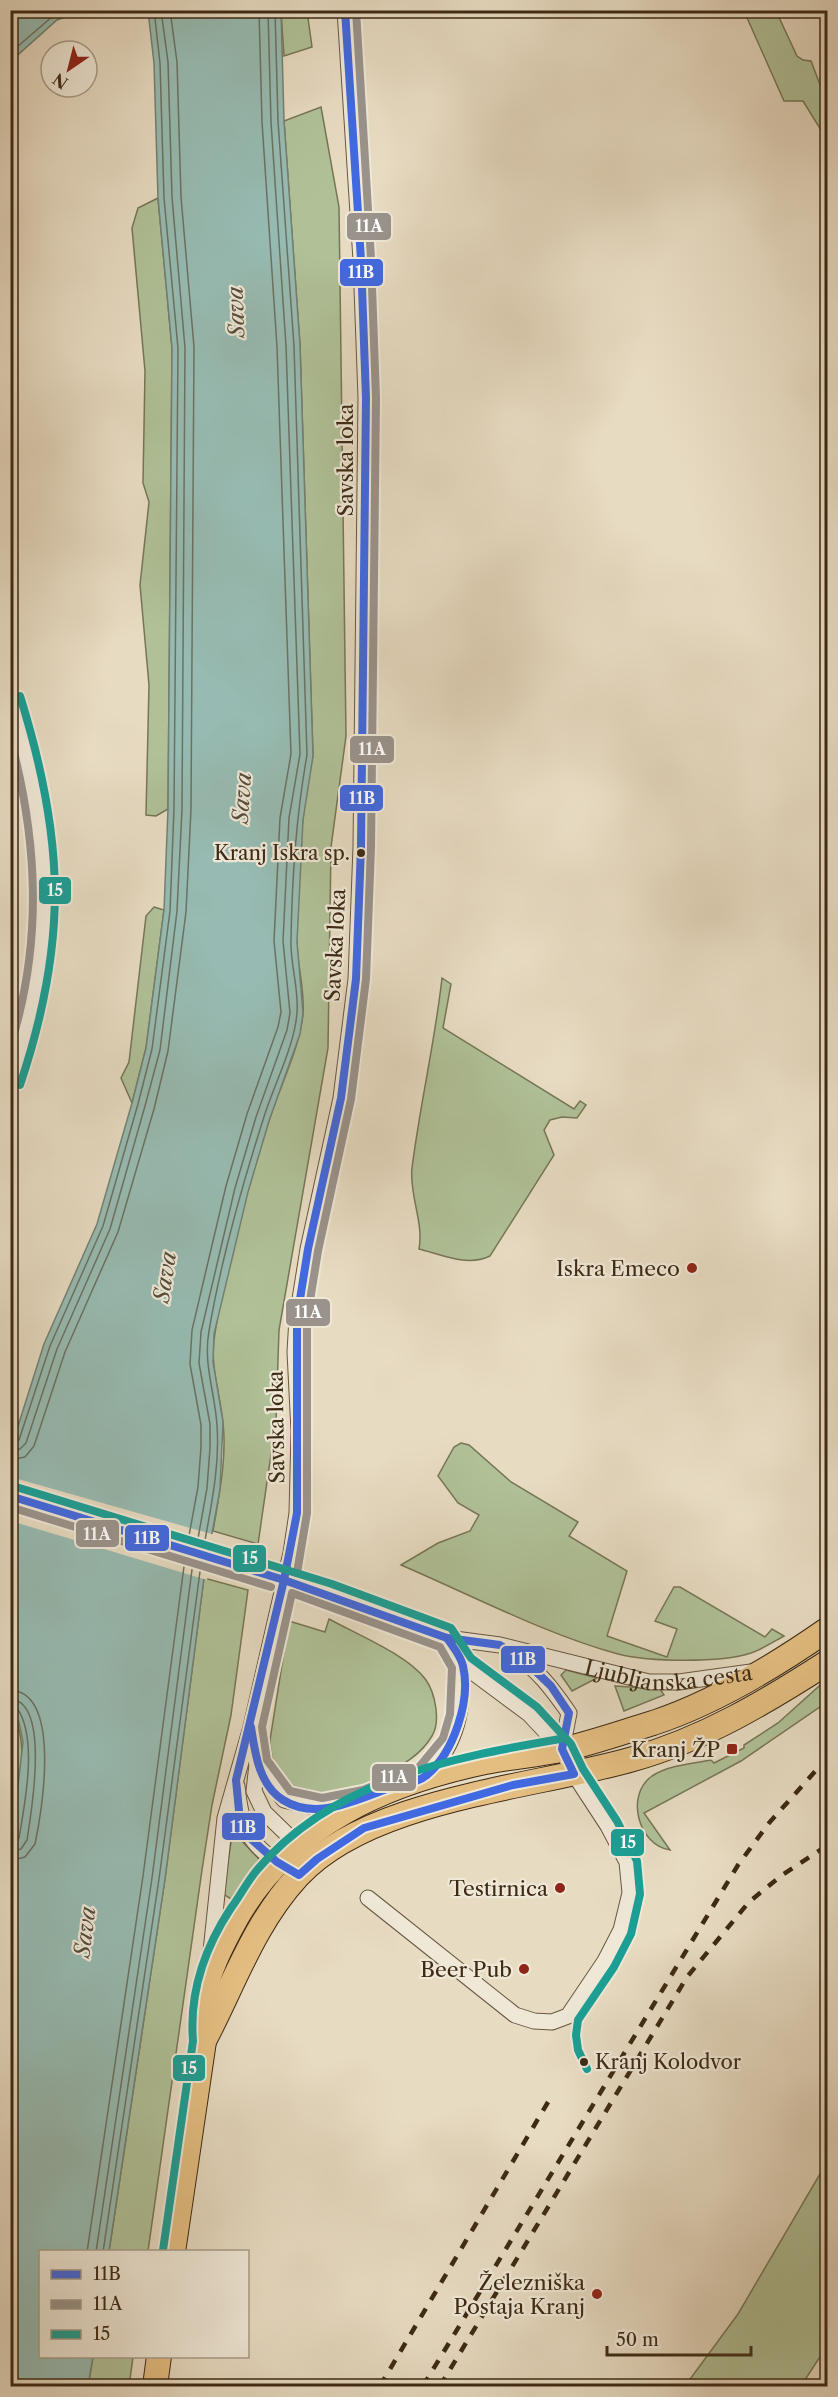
<svg xmlns="http://www.w3.org/2000/svg" width="838" height="2397" viewBox="0 0 838 2397" font-family="'Libre Caslon Text',serif">
<style>
.green{fill:#b0c198;stroke:#767656;stroke-width:1.5}
.water{fill:#97bbb2;stroke:#738173;stroke-width:1.5}
.pier{fill:#e7dbc2}
.lines{fill:none;stroke-linecap:round;stroke-linejoin:round}
.shore{stroke:#6a7263;stroke-width:1.5}
.minor-casing{stroke:#685640;stroke-width:17}
.primary-casing{stroke:#3d2a14;stroke-width:26}
.minor{stroke:#efe8d7;stroke-width:15}
.primary{stroke:#e4be81;stroke-width:24}
.rail{stroke:#3d2a14;stroke-width:4.5;stroke-dasharray:10 10;stroke-linecap:butt}
.minor-bridge-casing{stroke:#685640;stroke-width:17;stroke-linecap:butt}
.minor-bridge{stroke:#efe8d7;stroke-width:15}
.bus-1-casing{stroke:#efe8d7;stroke-width:12}
.bus-2-casing{stroke:#efe8d7;stroke-width:12}
.bus-3-casing{stroke:#efe8d7;stroke-width:12}
.bus-1{stroke:#4169e1;stroke-width:8}
.bus-2{stroke:#99938c;stroke-width:8}
.bus-3{stroke:#1b9f95;stroke-width:8}
.bus-dot{fill:#3d2a14;stroke:#efe8d7;stroke-width:2}
.poi-dot{fill:#8f2418;stroke:#efe8d7;stroke-width:2}
.labels{text-anchor:middle;dominant-baseline:central;stroke-width:4.5;stroke-linejoin:round;paint-order:stroke}
.bus-label{font-size:20px;fill:#3d2a14;stroke:#efe8d7;text-anchor:end}
.street-label{font-size:21px;fill:#3d2a14;stroke:#efe8d7}
.poi-label{font-size:21px;fill:#3d2a14;stroke:#efe8d7;text-anchor:end}
.water-label{font-size:22px;font-style:italic;fill:#544e3c;stroke:#efe8d7}
.line-badge{stroke:#efe8d7;stroke-width:2}
.badge-label{font-size:16px;text-anchor:middle;font-weight:bold;fill:#fff}
</style>
<rect width="100%" height="100%" fill="#e7dbc2"/>
<filter id="stains"><feTurbulence type="fractalNoise" baseFrequency=".00333" numOctaves="4"/><feColorMatrix values="0 0 0 0 .2 0 0 0 0 .09 0 0 0 0 .02 0 0 0 .5 -.17"/></filter>
<radialGradient id="worn" r=".72"><stop offset=".6" stop-color="#630" stop-opacity="0"/><stop offset="1" stop-color="#630" stop-opacity=".3"/></radialGradient>
<g class="green">
<polygon points="281,11 307,11 312,47 284,56"/>
<polygon points="744,11 776,11 797,56 803,60 811,61 827,103 827,161 822,148 821,130 803,101 784,101"/>
<path d="M321 107 339 207 346 736 331 847 328 1048 279 1330 276 1420 258 1544 213 1531C219 1496 227 1458 223 1423 220 1392 209 1364 215 1333 226 1262 247 1190 269 1121 279 1088 300 1048 303 1014 305 989 297 965 297 941 296 882 301 813 313 756L300 345 284 121Z"/>
<polygon points="158,198 172,348 168,809 156,816 146,815 149,685 140,585 149,502 143,483 145,371 132,228 138,208"/>
<polygon points="154,907 164,910 146,1048 132,1103 121,1078 129,1062 146,916"/>
<path d="M442 978 451 984 443 1028 574 1109 580 1101 586 1105 577 1118 562 1117 550 1120 544 1130 554 1155 490 1256C467 1267 443 1255 419 1249 424 1222 409 1195 412 1168 420 1104 435 1042 442 978Z"/>
<path d="M461 1443 469 1445 511 1482 578 1522 569 1536 627 1571 607 1636 667 1657 677 1629 655 1621 674 1587H680L765 1637 772 1629 784 1636C773 1642 762 1649 751 1653 721 1663 649 1662 618 1654 547 1635 469 1594 401 1565L438 1543 470 1531 479 1515 458 1503 438 1476 454 1447Z"/>
<polygon points="204,1578 248,1590 231,1715 212,1805 202,1870 148,2251 109,2252 165,1879"/>
<path d="M329 1619C356 1634 408 1655 426 1680 435 1693 441 1721 432 1736 421 1755 401 1766 382 1776 368 1784 352 1793 336 1796 297 1801 271 1778 270 1740L289 1621 325 1632Z"/>
<polygon points="566,1670 597,1678 572,1691 561,1675"/>
<path d="M827 1679V1702L741 1761 644 1813 670 1850C638 1845 625 1795 652 1776 669 1765 691 1764 711 1760L714 1763 744 1748V1745L778 1723Z"/>
<polygon points="615,1686 660,1689 664,1695 624,1711"/>
<path d="M11 1709C33 1745 17 1814 11 1855Z"/>
<polygon points="237,1836 260,1860 231,1899 223,1894 231,1842"/>
<polygon points="827,2162 827,2346 801,2386 685,2386 738,2314"/>
<polygon points="93,2357 133,2357 129,2386 88,2386"/>
</g>
<g class="water">
<polygon points="11,10 82,10 82,11 57,20 11,61"/>
<polygon points="148,11 281,11 284,121 300,345 313,756 303,820 297,942 303,1013 300,1034 269,1121 248,1192 214,1334 213,1362 223,1422 220,1489 204,1578 165,1879 109,2251 40,2252 40,2356 93,2357 88,2386 11,2386 10,1855 23,1742 19,1722 11,1709 11,1448 44,1344 97,1224 132,1103 146,1048 164,910 168,809 172,348 158,198 154,63"/>
</g>
<polygon class="pier" points="11,1477 215,1535 207,1580 11,1521"/>
<g class="lines">
<g class="shore">
<polyline points="10,53 53,16 66,10"/>
<polyline points="10,1444 19,1440 50,1346 103,1226 138,1104 152,1049 170,911 174,809 178,348 164,198 160,63 154,10"/>
<polyline points="10,1451 20,1449 26,1443 57,1349 110,1229 145,1106 160,1050 177,911 182,809 185,348 172,197 168,62 161,10"/>
<polyline points="10,1460 25,1457 34,1446 65,1352 118,1232 154,1109 168,1051 186,912 191,809 194,347 181,197 177,62 170,10"/>
<polyline points="188,1541 198,1487 201,1447 201,1425 190,1364 192,1330 226,1186 247,1114 278,1027 281,1012 274,941 280,818 291,754 277,347 262,122 259,10"/>
<polyline points="197,1544 207,1488 210,1448 210,1424 199,1363 201,1332 235,1188 256,1117 287,1030 290,1013 283,941 289,818 300,754 286,346 271,122 268,10"/>
<path d="M204 1546C211 1506 220 1466 217 1425 215 1393 203 1364 209 1331 221 1260 241 1189 263 1120 273 1086 295 1046 297 1012 299 988 290 964 291 940 292 878 296 816 307 755L294 346 278 121 275 10"/>
<path d="M10 1690C62 1692 42 1812 35 1844L25 1857 10 1861"/>
<path d="M10 1699C51 1701 31 1814 27 1840L21 1849 10 1852"/>
<path d="M10 1706 17 1708C38 1738 25 1803 19 1838L16 1843 10 1844"/>
<polyline points="87,2252 143,1876 185,1559"/>
<polyline points="96,2252 152,1878 193,1562"/>
<polyline points="103,2252 159,1879 201,1564"/>
</g>
<g class="minor-casing">
<g id="minor">
<path d="M10 699C37 780 53 871 42 957 37 1000 24 1041 10 1082"/>
<path id="s1" d="M329 1594 447 1638 500 1645 649 1682H679L751 1672"/>
<path d="M512 1653C537 1668 553 1690 569 1713L562 1749"/>
<polyline points="251,1732 257,1764 284,1800 322,1809 348,1804"/>
<polyline points="257,1764 254,1791 264,1812 302,1849"/>
<path d="M427 1775C459 1741 462 1710 463 1665"/>
<path d="M237 1786C241 1825 247 1845 284 1866"/>
<polyline points="368,1898 515,2015 534,2021 552,2022 568,2016 605,1961 621,1930 630,1893 627,1862 608,1826 574,1774 562,1749 529,1714 463,1665 447,1638"/>
<polyline points="210,1961 225,1818 251,1727 291,1553 297,1513 299,1431 295,1352 297,1318 308,1249 341,1098 356,979 361,847 366,398 361,260 345,10"/>
</g>
</g>
<g class="primary-casing">
<g id="primary">
<path d="M204 2041C234 1984 253 1925 298 1876 370 1798 534 1788 633 1759 704 1739 766 1702 828 1662"/>
<path d="M173 2252 204 2041C203 2030 201 2016 202 2005 206 1975 222 1944 237 1917 290 1824 385 1783 485 1762 510 1757 536 1755 561 1750 592 1743 623 1732 653 1723 714 1703 775 1666 828 1629"/>
<polyline points="155,2386 159,2356"/>
</g>
</g>
<use href="#minor" class="minor"/>
<use href="#primary" class="primary"/>
<g class="rail">
<polyline points="380,2386 551,2097"/>
<polyline points="423,2386 738,1865 769,1823 828,1757"/>
<polyline points="440,2386 687,1977 749,1902 782,1875 828,1845"/>
</g>
<g class="minor-bridge-casing">
<polyline id="minor-bridge" points="10,1496 329,1594"/>
</g>
<use href="#minor-bridge" class="minor-bridge"/>
<g class="bus-1-casing">
<g id="bus-1">
<polyline points="10,1496 284,1580"/>
<polygon points="284,1580 447,1638 500,1645 525,1661 551,1686 569,1713 562,1749 574,1774 513,1785 364,1828 317,1859 299,1875 277,1862 250,1838 240,1821 236,1780"/>
<polyline points="284,1580 297,1513 297,1318 308,1249 341,1098 356,979 361,847 366,398 361,260 345,10"/>
<path d="M251 1727C255 1753 259 1785 283 1800 318 1822 359 1798 393 1787 404 1783 418 1783 427 1775 454 1752 471 1700 463 1666 461 1656 453 1647 447 1638"/>
</g>
</g>
<g class="bus-2-casing">
<g id="bus-2">
<path d="M10 737C38 841 43 943 10 1047"/>
<polyline points="10,1507 271,1587"/>
<polyline points="297,1573 307,1513 307,1319 318,1251 351,1099 366,979 371,847 376,398 371,259 356,10"/>
<polygon points="292,1593 440,1647 452,1668 450,1714 443,1738 419,1767 363,1790 322,1798 290,1791 267,1760 262,1727"/>
</g>
</g>
<g class="bus-3-casing">
<g id="bus-3">
<path d="M20 1085C68 942 65 840 20 696"/>
<polyline points="13,1486 332,1584 451,1628 471,1658 537,1707 571,1744 583,1769 617,1821 637,1861 640,1894 631,1934 614,1967 578,2020 576,2035 578,2050 587,2069"/>
<path d="M163 2250 193 2041C189 1992 204 1949 231 1908 240 1896 247 1882 257 1870 333 1780 450 1758 560 1739"/>
</g>
</g>
<use href="#bus-1" class="bus-1"/>
<use href="#bus-2" class="bus-2"/>
<use href="#bus-3" class="bus-3"/>
</g>
<g class="bus-dot">
<circle cx="361" cy="853" r="5"/>
<circle cx="584" cy="2062" r="5"/>
</g>
<g class="poi-dot">
<circle cx="692" cy="1268" r="6"/>
<rect x="726" y="1743" width="12" height="12" rx="3"/>
<circle cx="560" cy="1888" r="6"/>
<circle cx="524" cy="1969" r="6"/>
<circle cx="597" cy="2294" r="6"/>
</g>
<g class="labels">
<g class="bus-label">
<text x="350" y="853">Kranj Iskra sp.</text>
<text x="595" y="2062" text-anchor="start">Kranj Kolodvor</text>
</g>
<g class="street-label">
<text transform="translate(345 460) rotate(-90)">Savska loka</text>
<text transform="translate(335 945) rotate(-87)">Savska loka</text>
<text transform="translate(276 1427) rotate(-91)">Savska loka</text>
<text stroke="none"><textPath href="#s1" startOffset="352">Ljubljanska cesta</textPath></text>
</g>
<g class="poi-label">
<text x="680" y="1268">Iskra Emeco</text>
<text x="720" y="1749">Kranj ŽP</text>
<text x="548" y="1888">Testirnica</text>
<text x="512" y="1969">Beer Pub</text>
<text x="585" y="2282">Železniška<tspan x="585" dy="24">Postaja Kranj</tspan></text>
</g>
<g class="water-label">
<text transform="translate(236 312) rotate(-92)">Sava</text>
<text transform="translate(242 798) rotate(-86)">Sava</text>
<text transform="translate(165 1277) rotate(-81)">Sava</text>
<text transform="translate(85 1932) rotate(-83)">Sava</text>
</g>
</g>
<g class="line-badge">
<rect x="346" y="212" width="46" height="29" rx="6" fill="#99938c"/>
<rect x="339" y="258" width="45" height="29" rx="6" fill="#4169e1"/>
<rect x="349" y="735" width="46" height="29" rx="6" fill="#99938c"/>
<rect x="339" y="784" width="45" height="28" rx="6" fill="#4169e1"/>
<rect x="38" y="876" width="34" height="29" rx="6" fill="#1b9f95"/>
<rect x="285" y="1298" width="46" height="29" rx="6" fill="#99938c"/>
<rect x="75" y="1519" width="45" height="29" rx="6" fill="#99938c"/>
<rect x="124" y="1524" width="46" height="28" rx="6" fill="#4169e1"/>
<rect x="232" y="1544" width="35" height="29" rx="6" fill="#1b9f95"/>
<rect x="500" y="1645" width="46" height="29" rx="6" fill="#4169e1"/>
<rect x="371" y="1763" width="46" height="29" rx="6" fill="#99938c"/>
<rect x="221" y="1812" width="45" height="29" rx="6" fill="#4169e1"/>
<rect x="610" y="1828" width="35" height="29" rx="6" fill="#1b9f95"/>
<rect x="172" y="2054" width="34" height="28" rx="6" fill="#1b9f95"/>
</g>
<g class="badge-label">
<text x="369" y="232">11A</text>
<text x="361" y="278">11B</text>
<text x="372" y="755">11A</text>
<text x="362" y="804">11B</text>
<text x="55" y="896">15</text>
<text x="308" y="1318">11A</text>
<text x="97" y="1540">11A</text>
<text x="147" y="1544">11B</text>
<text x="250" y="1564">15</text>
<text x="523" y="1665">11B</text>
<text x="394" y="1783">11A</text>
<text x="243" y="1833">11B</text>
<text x="628" y="1848">15</text>
<text x="189" y="2074">15</text>
</g>
<rect width="838" height="2397" fill="none" stroke="#e7dbc2" stroke-width="36"/>
<rect x="12" y="12" width="814" height="2373" fill="none" stroke="#3d2a14" stroke-width="3"/>
<rect x="18" y="18" width="802" height="2361" fill="none" stroke="#3d2a14" stroke-width="1.5"/>
<rect x="39" y="2250" width="210" height="108" fill="#efe8d7" stroke="#a89c89" stroke-width="1.5"/>
<rect x="51" y="2270" width="30" height="9" fill="#4169e1" stroke="#a89c89" stroke-width="1.5"/>
<text x="93" y="2280" font-size="18" fill="#3d2a14">11B</text>
<rect x="51" y="2300" width="30" height="9" fill="#99938c" stroke="#a89c89" stroke-width="1.5"/>
<text x="93" y="2310" font-size="18" fill="#3d2a14">11A</text>
<rect x="51" y="2330" width="30" height="9" fill="#1b9f95" stroke="#a89c89" stroke-width="1.5"/>
<text x="93" y="2340" font-size="18" fill="#3d2a14">15</text>
<g transform="translate(69 69) rotate(215)"><circle r="28" fill="#efe8d7" stroke="#a89c89" stroke-width="1.5"/>
<path d="M0-4.5L10 22L0 15L-10 22Z" fill="#8f2418"/>
<text y="-9" font-size="16" font-weight="bold" text-anchor="middle" fill="#3d2a14">N</text>
</g>
<path d="M607 2346v9h144v-9" fill="none" stroke="#3d2a14" stroke-width="3"/>
<text x="616" y="2346" font-size="18" fill="#3d2a14" stroke="#efe8d7" stroke-width="4.5" paint-order="stroke">50 m</text>
<rect width="100%" height="100%" filter="url(#stains)"/>
<rect width="100%" height="100%" fill="url(#worn)"/>
</svg>
